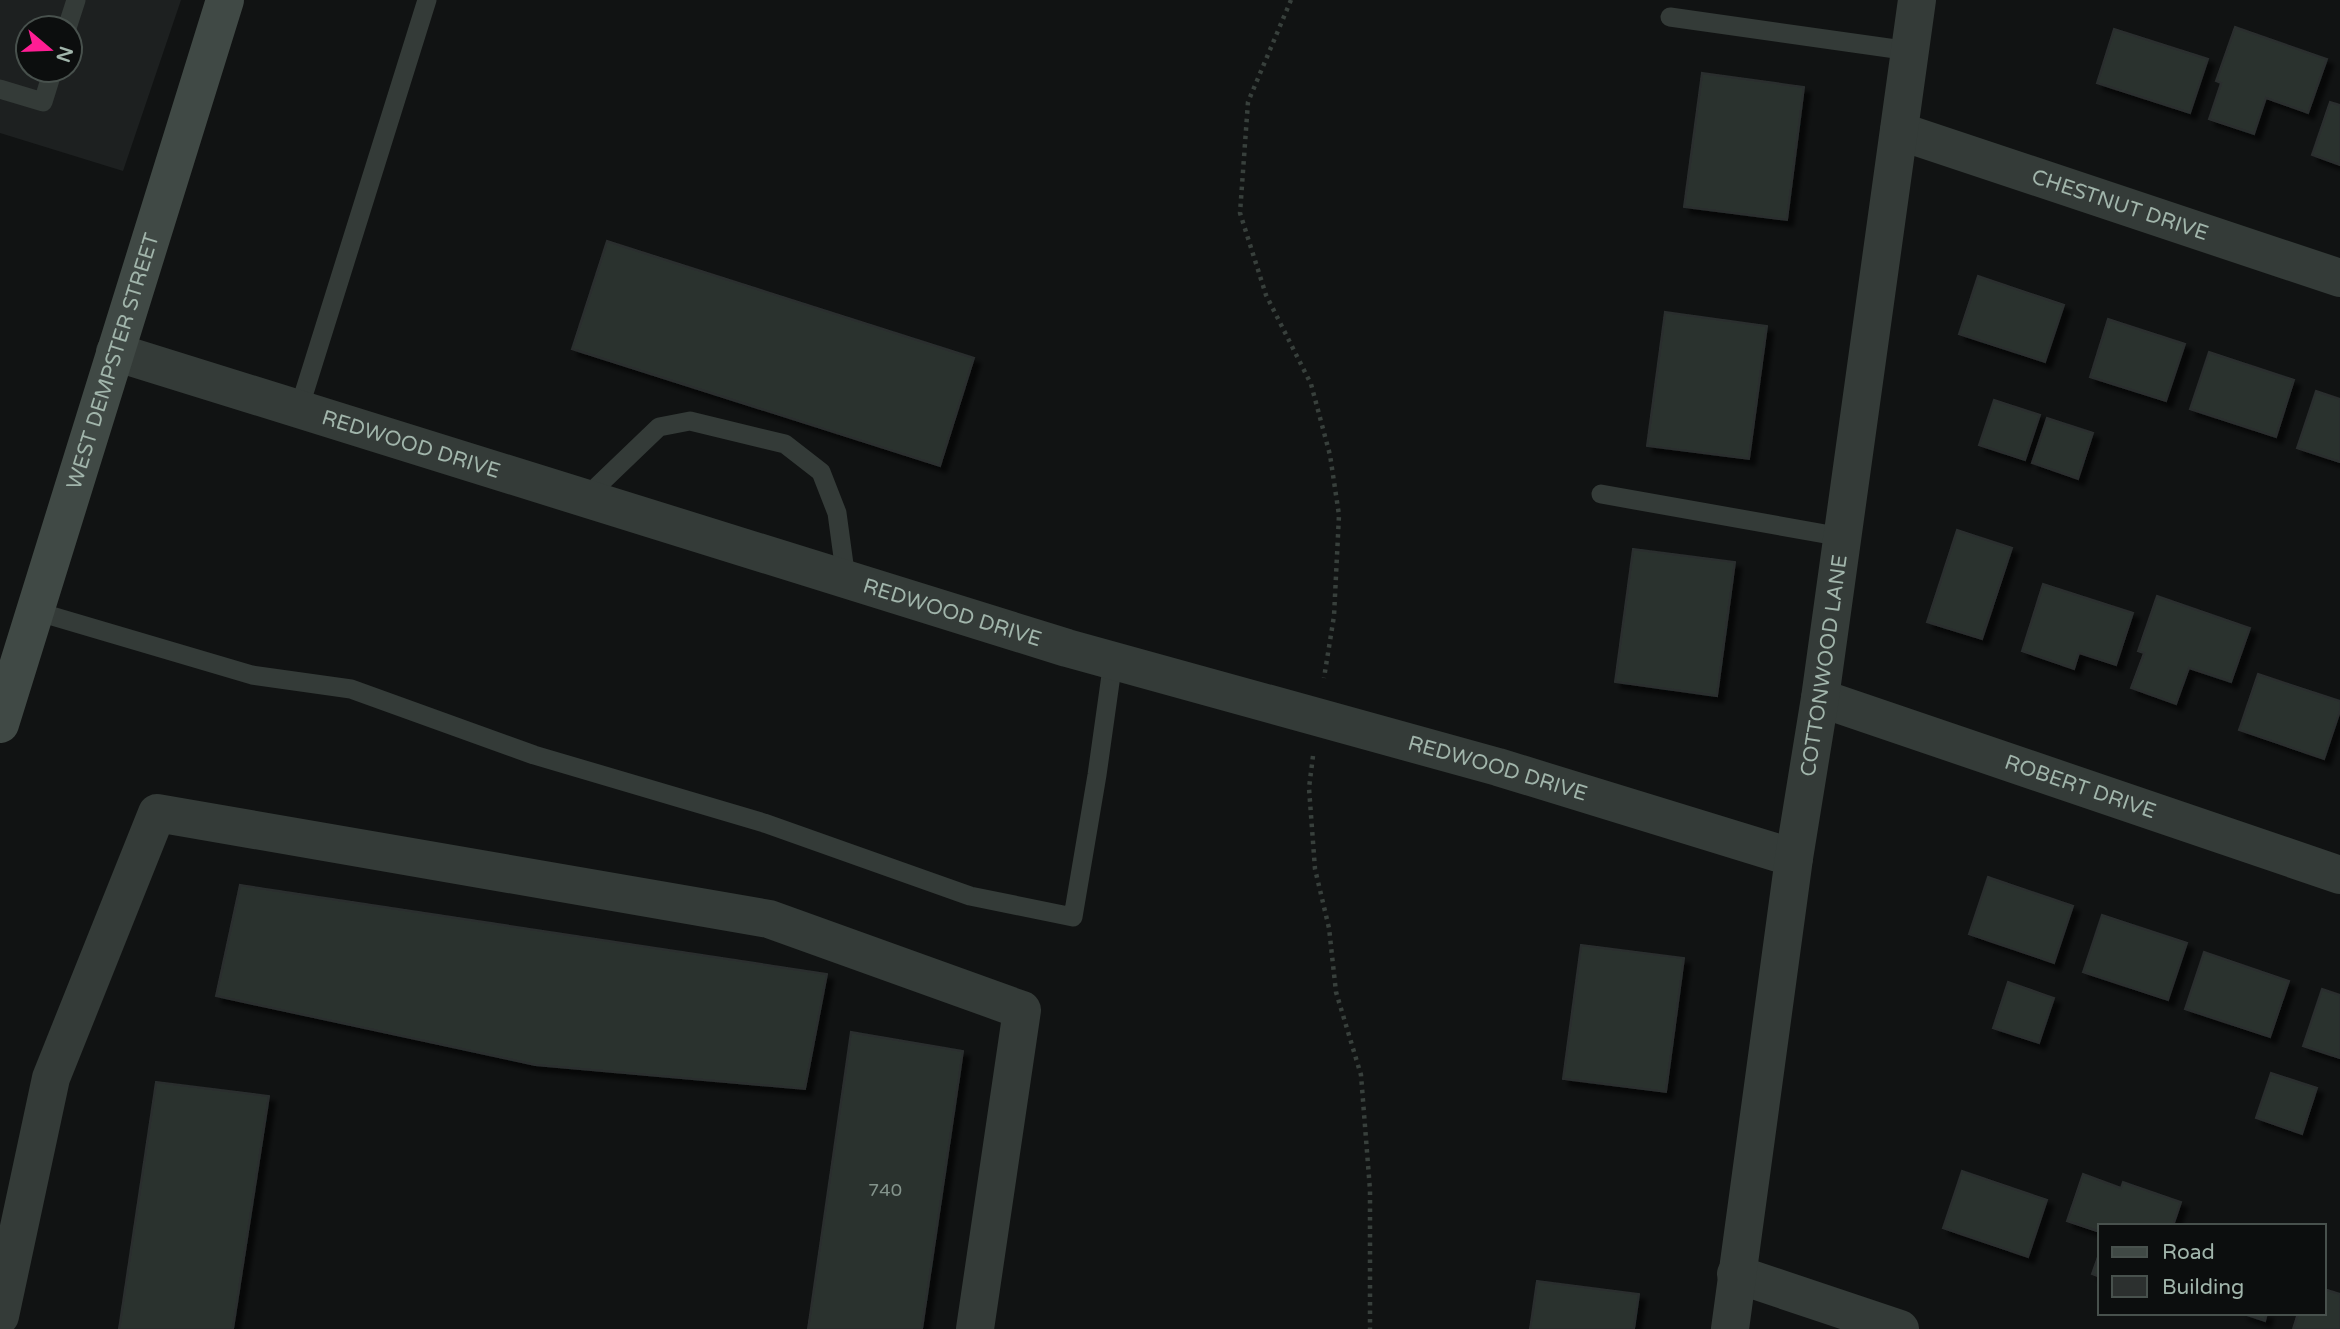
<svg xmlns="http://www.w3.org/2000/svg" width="2340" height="1329" viewBox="0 0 2340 1329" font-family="'Varela Round',sans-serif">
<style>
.built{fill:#1d2020;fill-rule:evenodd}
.building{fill:#2c302f;stroke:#2b2f2f;stroke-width:2;filter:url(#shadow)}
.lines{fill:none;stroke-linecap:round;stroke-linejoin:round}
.path{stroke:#38403c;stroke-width:4.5;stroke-dasharray:3.5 5;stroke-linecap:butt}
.lane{stroke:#343b38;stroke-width:19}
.street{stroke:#343b38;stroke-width:38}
.secondary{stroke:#404945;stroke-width:38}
.labels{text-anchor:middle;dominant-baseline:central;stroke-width:6;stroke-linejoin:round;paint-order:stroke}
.number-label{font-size:18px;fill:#84948c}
.street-label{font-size:21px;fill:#a1b5ab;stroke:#0c0e0e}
</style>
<defs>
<filter id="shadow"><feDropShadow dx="6" dy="6" stdDeviation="2" flood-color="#0009"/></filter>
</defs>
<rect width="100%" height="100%" fill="#111313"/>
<path class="built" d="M0 0H181L123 171 0 133ZM28 28H70V70H28Z"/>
<g class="building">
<polygon points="2235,27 2327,59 2308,113 2266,98 2254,134 2209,119 2221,83 2216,81"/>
<polygon points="2114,29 2208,59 2190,113 2097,83"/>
<polygon points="1702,73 1804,87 1787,220 1684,207"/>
<polygon points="2330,102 2340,105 2340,165 2312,155"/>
<polygon points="607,241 974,358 940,466 572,349"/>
<polygon points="1978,276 2064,305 2045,362 1959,334"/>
<polygon points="1665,312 1767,326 1749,459 1647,446"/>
<polygon points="2108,319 2185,344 2166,401 2090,377"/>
<polygon points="2209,352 2294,380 2276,437 2190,409"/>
<polygon points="2316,391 2340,399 2340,462 2297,448"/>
<polygon points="1994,400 2040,415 2025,460 1979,445"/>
<polygon points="2047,418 2093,433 2078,479 2032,463"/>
<polygon points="1957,530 2012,548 1982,639 1927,622"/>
<polygon points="1633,549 1735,562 1717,696 1615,682"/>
<polygon points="2043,584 2133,613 2116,665 2079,653 2074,669 2022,651"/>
<polygon points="2157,596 2250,628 2231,682 2189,668 2176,704 2131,688 2144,653 2138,651"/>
<polygon points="2258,674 2340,701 2340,711 2324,759 2239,730"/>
<polygon points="1988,877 2073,906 2054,963 1969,934"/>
<polygon points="240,885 827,974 805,1089 535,1065 216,996"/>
<polygon points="2102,915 2187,943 2168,1000 2083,972"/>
<polygon points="1581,945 1684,958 1666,1092 1563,1079"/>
<polygon points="2204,952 2289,981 2270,1037 2185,1009"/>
<polygon points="2008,982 2054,998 2039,1043 1993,1028"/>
<polygon points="2322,989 2340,995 2340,1058 2303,1046"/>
<polygon points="851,1032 963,1051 922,1329 808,1329"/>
<polygon points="2271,1073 2317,1088 2302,1134 2256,1118"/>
<polygon points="156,1082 269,1096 233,1329 119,1329"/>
<polygon points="1962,1171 2047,1200 2028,1257 1943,1228"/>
<polygon points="2083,1174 2121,1188 2123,1182 2181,1202 2173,1226 2100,1226 2100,1232 2067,1221"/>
<polygon points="2100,1251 2100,1277 2092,1274"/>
<polygon points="1537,1281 1639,1294 1634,1329 1530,1329"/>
<polygon points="2324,1289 2340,1294 2340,1329 2293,1329 2298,1313 2324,1313"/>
<polygon points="2241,1313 2267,1313 2265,1321"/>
</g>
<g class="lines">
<g class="path">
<polyline points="1291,0 1248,102 1240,213 1266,295 1311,384 1330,455 1339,515 1334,616 1324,678"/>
<polyline points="1313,756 1309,788 1315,869 1329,928 1336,992 1361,1075 1370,1190 1370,1329"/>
</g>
<g class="lane">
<polyline points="1670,17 1910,51"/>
<polyline points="67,28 76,0"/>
<polyline points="0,89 43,102 53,70"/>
<polyline points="299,409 427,0"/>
<polyline points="1601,494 1842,537"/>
<polyline points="585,498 659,427 690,421 785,444 821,472 837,513 846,579"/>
<polyline points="35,611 252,675 351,689 534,755 764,823 970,896 1073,917 1097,775 1113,661"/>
</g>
<g class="street">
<path id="s1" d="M1899 131 2340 278"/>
<path id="s2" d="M115 352 1067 648 1498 767 1794 858"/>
<path id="s3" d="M1820 698 2340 875"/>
<polyline points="1736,1274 1900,1329"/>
<polyline points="0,1316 51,1078 157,813 769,919 1022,1010 975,1329"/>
<path id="s4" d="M1730 1329 1794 858 1820 698 1917 0"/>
</g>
<path class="secondary" id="s5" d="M0 724 225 0"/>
</g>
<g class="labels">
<g class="number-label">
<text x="885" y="1190">740</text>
</g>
<g class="street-label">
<text stroke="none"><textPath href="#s1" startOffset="233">CHESTNUT DRIVE</textPath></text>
<text stroke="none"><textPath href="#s5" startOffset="380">WEST DEMPSTER STREET</textPath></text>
<text stroke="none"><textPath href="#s2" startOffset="310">REDWOOD DRIVE</textPath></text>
<text stroke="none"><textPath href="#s2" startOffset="877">REDWOOD DRIVE</textPath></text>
<text stroke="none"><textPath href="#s4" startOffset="670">COTTONWOOD LANE</textPath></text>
<text stroke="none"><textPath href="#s2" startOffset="1444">REDWOOD DRIVE</textPath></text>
<text stroke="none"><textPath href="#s3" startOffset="275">ROBERT DRIVE</textPath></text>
</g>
</g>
<rect x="2098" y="1224" width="228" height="91" fill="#0c0e0e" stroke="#48514d" stroke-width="2"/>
<rect x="2112" y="1247" width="35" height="10" fill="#404945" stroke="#48514d" stroke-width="2"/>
<text x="2162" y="1259" font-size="21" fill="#a1b5ab">Road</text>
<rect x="2112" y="1276" width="35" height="21" fill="#2c302f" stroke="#48514d" stroke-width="2"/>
<text x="2162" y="1294" font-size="21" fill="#a1b5ab">Building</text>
<g transform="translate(49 49) rotate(109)"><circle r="33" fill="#0c0e0e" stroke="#48514d" stroke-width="2"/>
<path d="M0-5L12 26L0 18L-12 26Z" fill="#ff1e94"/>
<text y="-10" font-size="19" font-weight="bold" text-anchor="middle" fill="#a1b5ab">N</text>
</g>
</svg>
